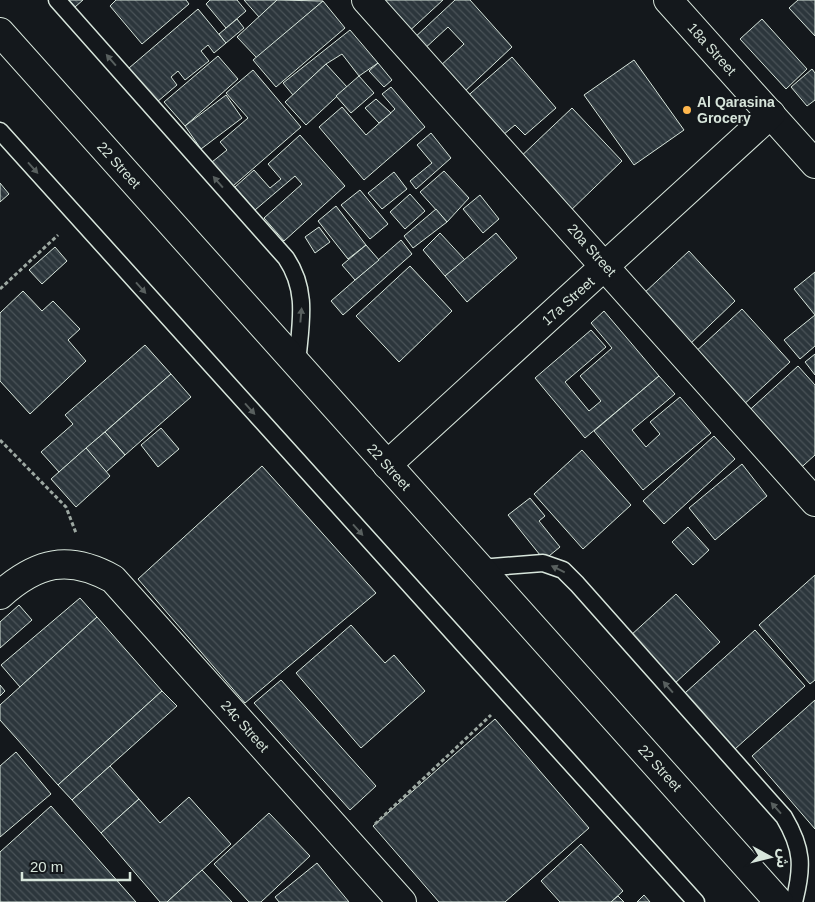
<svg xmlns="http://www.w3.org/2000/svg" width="815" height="902" viewBox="0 0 815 902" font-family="Arial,'Noto Sans Arabic',sans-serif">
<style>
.building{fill:url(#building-back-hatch);stroke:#d8e6dc}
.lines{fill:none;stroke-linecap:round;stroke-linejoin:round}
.service-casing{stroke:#d8e6dc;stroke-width:19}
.minor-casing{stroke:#d8e6dc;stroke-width:30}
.path{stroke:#9da8a2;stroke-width:3;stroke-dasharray:4 2.5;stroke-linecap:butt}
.service{stroke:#14181c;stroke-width:16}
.minor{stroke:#14181c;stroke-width:28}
.oneway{fill:#59605f}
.poi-dot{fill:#ffb74d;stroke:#14181c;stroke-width:2}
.labels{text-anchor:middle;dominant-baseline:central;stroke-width:4;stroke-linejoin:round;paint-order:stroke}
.street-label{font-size:14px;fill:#d8e6dc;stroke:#14181c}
.poi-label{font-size:14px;font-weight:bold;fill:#d8e6dc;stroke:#14181c;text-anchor:start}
</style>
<defs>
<pattern id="building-back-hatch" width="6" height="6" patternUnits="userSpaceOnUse" patternTransform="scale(1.25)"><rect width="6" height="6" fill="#2c363c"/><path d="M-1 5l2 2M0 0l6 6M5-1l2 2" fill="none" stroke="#4a5358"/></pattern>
</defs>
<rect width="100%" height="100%" fill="#14181c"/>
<g class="building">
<polygon points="69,0 83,0 75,7"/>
<polygon points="116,0 186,0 189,4 142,44 110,6"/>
<polygon points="210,0 237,0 246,11 226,28 206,4"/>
<polygon points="244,0 277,0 259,17"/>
<polygon points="277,0 323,1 257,58 237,37"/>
<polygon points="373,0 443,0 405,35"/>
<polygon points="455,0 470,0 512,47 463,93 439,67 464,44 448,27 422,51 412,40"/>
<polygon points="798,0 815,0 815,36 789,8"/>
<polygon points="323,1 345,28 276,87 253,60"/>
<polygon points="198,9 226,43 214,53 208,45 201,51 209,61 185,80 178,71 171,77 177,85 157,102 129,68"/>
<polygon points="237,19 244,28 226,43 219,34"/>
<polygon points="762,19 807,69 786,89 740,39"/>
<polygon points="350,30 378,63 359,76 342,54 326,64 293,95 283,83"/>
<polygon points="218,56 238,79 185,126 164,102"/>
<polygon points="512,57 556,108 525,135 515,125 497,140 463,100"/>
<polygon points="634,60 684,130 634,165 584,95"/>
<polygon points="378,63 392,80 384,87 369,71"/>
<polygon points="326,64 347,87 306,125 285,102"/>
<polygon points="812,69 815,73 815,100 807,106 791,87"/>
<polygon points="253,70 301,127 233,186 212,162 227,150 220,142 248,118 226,93"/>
<polygon points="359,76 374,93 351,113 336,96"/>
<polygon points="391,87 425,127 364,180 319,127 342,107 366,135 395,109 382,94"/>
<polygon points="226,95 242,118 201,149 185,126"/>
<polygon points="376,99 391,113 379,123 365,108"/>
<polygon points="572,108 622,161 566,215 516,161"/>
<polygon points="431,133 451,158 416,189 410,181 432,163 417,145"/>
<polygon points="300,135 345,186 284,241 264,218 302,184 295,176 255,210 235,187 254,170 270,188 281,179 268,164"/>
<polygon points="444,171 469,198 447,222 420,192"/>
<polygon points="394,172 407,189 382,209 368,193"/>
<polygon points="0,183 9,194 0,202"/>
<polygon points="360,190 388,224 370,239 341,205"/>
<polygon points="410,194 425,211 405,229 390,212"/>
<polygon points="480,195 499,219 483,233 463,209"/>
<polygon points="336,206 366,245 348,259 318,221"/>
<polygon points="436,209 447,222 413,248 404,236"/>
<polygon points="319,227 330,242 315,253 305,237"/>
<polygon points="440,233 465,260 445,276 423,250"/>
<polygon points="496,233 517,258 467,302 445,276"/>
<polygon points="401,240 412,254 343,315 331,301"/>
<polygon points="366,245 379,260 355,280 342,265"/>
<polygon points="55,247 67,261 42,284 29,270"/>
<polygon points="689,251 735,301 688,346 642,295"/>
<polygon points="410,266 452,311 399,362 356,316"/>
<polygon points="815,272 815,315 794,289"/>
<polygon points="23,291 42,311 53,301 80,329 68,340 86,361 30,414 0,381 0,313"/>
<polygon points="742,309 790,362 741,407 693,354"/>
<polygon points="604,311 659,376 585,438 535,378 591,330 606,347 565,382 589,411 601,401 580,376 612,348 591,323"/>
<polygon points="815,315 815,346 800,359 784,340"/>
<polygon points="145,345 171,374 59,472 41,452 73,424 65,415"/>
<polygon points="815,354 815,375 805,362"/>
<polygon points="798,366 815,385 815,455 794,474 743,416"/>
<polygon points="171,374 191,397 125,455 105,432"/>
<polygon points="659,376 675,394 632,430 646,447 660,434 650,422 680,397 711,433 643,490 594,431"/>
<polygon points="161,428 179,449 158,467 141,445"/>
<polygon points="105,432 125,455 106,472 86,448"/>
<polygon points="714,436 735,459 664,524 643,501"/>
<polygon points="86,448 110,476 76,507 51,479"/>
<polygon points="582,450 631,505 583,549 534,494"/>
<polygon points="742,464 767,496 715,540 689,508"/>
<polygon points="262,466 376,593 245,703 138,579"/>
<polygon points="530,498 545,516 539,521 560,547 544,560 508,515"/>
<polygon points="688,527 709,550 693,565 672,542"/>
<polygon points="815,575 815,680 810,684 759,625"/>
<polygon points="676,594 720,642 674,684 630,636"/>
<polygon points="80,598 97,617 20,687 1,665"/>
<polygon points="19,605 32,620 0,648 0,622"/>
<polygon points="97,617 162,691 58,785 0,720 0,705"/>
<polygon points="351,625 385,663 394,655 425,691 361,748 296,673"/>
<polygon points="755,630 805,686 735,749 685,693"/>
<polygon points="281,680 376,786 350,810 254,703"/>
<polygon points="0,685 5,691 0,696"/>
<polygon points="162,691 177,706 72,800 58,785"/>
<polygon points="815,700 815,829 752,756"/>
<polygon points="495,719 589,828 505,902 439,902 373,826"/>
<polygon points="16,752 51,794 0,837 0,766"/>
<polygon points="110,766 139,799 101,833 72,800"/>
<polygon points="189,797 231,844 167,902 160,902 101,833 139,799 160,823"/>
<polygon points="51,806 136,902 0,902 0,852"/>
<polygon points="269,813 310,856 261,902 249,902 214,864"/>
<polygon points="581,844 623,891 611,902 560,902 541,881"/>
<polygon points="317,863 349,902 279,902 275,897"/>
<polygon points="202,870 232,902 167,902"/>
<polygon points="644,895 650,902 637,902"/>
<polygon points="618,896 624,902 611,902"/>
</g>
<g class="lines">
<g class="service-casing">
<g id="service">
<path d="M57 0 286 258C309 292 300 325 297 364"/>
<polyline points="0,131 696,902"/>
<path d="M480 568 543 563 563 570 577 584 784 817C803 849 803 867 794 902"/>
</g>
</g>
<g class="minor-casing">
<g id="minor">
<polyline points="366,0 815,502"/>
<polyline points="668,0 815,164"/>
<polyline points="0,32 779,902"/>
<polyline points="387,465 771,114"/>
<path d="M0 595C37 562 68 554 113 579L402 902"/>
</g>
</g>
<g class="path">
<polyline points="0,289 58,235"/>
<polyline points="0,440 66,507 76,533"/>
<polyline points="375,824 491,715"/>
</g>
<use href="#service" class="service"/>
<use href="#minor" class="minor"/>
</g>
<defs><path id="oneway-solid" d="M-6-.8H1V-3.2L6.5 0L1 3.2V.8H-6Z" transform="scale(1.25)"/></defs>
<g class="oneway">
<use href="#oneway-solid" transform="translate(111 60) rotate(-131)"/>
<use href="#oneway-solid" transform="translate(33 168) rotate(48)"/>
<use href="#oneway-solid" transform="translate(218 182) rotate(-131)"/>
<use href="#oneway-solid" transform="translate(141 288) rotate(48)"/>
<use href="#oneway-solid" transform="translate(301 315) rotate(-85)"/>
<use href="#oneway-solid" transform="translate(250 409) rotate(48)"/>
<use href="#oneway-solid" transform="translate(358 530) rotate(48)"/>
<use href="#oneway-solid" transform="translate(558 569) rotate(-154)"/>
<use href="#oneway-solid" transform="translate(668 687) rotate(-131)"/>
<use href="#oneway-solid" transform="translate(776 808) rotate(-132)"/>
</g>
<circle class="poi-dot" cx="687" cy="110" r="5"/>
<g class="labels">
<g class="street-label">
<text transform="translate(712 49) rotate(48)">18a Street</text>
<text transform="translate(119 165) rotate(48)">22 Street</text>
<text transform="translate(592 250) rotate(48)">20a Street</text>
<text transform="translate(568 301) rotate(-42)">17a Street</text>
<text transform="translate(389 467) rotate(48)">22 Street</text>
<text transform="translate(245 726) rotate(48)">24c Street</text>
<text transform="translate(660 768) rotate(48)">22 Street</text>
</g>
<g class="poi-label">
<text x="697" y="102">Al Qarasina<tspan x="697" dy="16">Grocery</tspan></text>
</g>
</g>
<g transform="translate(770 857) rotate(97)" stroke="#14181c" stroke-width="4" paint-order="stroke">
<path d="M0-4L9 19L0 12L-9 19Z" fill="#d8e6dc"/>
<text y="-8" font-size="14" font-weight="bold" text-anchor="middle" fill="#d8e6dc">ش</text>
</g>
<path d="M22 872v8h108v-8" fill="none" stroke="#d8e6dc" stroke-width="2.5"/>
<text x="30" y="872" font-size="15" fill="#d8e6dc" stroke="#14181c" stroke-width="4" paint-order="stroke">20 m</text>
</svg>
